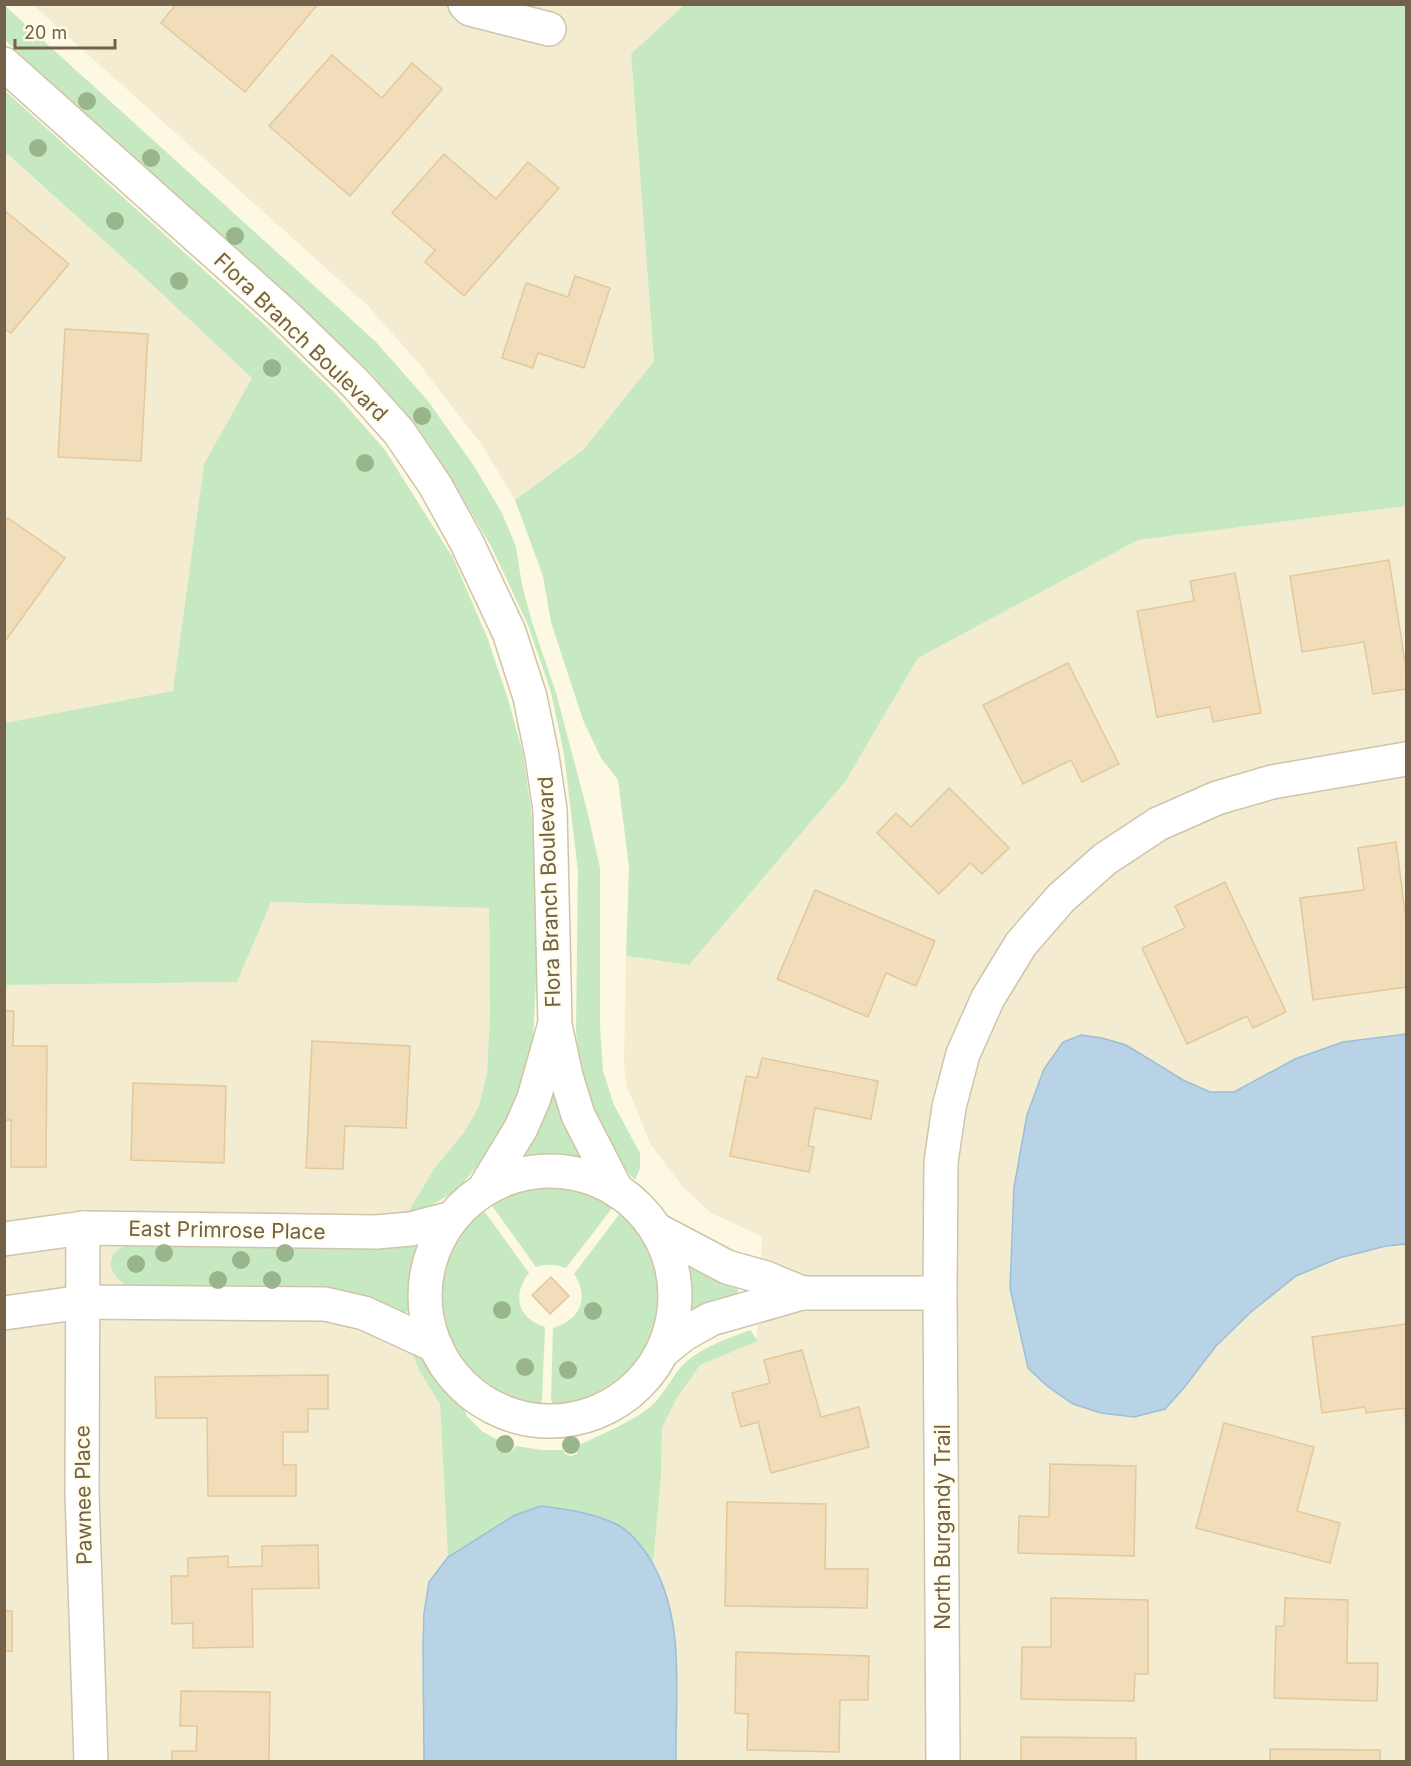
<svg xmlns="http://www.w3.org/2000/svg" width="1411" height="1766" viewBox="0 0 1411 1766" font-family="Inter,sans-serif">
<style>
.residential{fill:#f3ecd0}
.green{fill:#c7e9c1}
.water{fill:#b7d3e5;stroke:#9dbfd6;stroke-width:1.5}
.building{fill:#f1ddba;stroke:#e3c89b;stroke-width:1.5}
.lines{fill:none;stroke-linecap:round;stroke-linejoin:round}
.street-casing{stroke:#cfc4ac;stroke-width:36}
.secondary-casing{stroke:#d0c3a7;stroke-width:36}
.street{stroke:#fff;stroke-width:33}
.secondary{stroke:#fff;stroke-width:33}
.tree{fill:#98b58b}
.labels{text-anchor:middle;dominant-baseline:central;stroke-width:4.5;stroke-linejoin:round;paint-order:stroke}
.street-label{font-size:21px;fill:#736249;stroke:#fffce8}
</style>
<rect width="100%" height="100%" fill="#fcf8e2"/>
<g class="residential">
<polygon points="33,5 684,5 631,54 654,361 583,450 515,500 482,445 416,360 367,305"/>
<polygon points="4,152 143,276 252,378 204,464 173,692 5,723"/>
<polygon points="1406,506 1406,1761 676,1761 676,1658 672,1614 664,1588 653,1564 661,1477 662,1428 677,1398 700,1365 757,1341 762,1237 710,1212 682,1186 651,1145 626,1085 624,1064 626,956 689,965 845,782 918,658 1138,540"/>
<polygon points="271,902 489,908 490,1014 487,1074 479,1106 465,1131 434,1169 408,1212 404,1274 407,1342 420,1372 440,1404 448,1557 429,1582 424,1613 424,1761 5,1761 4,985 237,982"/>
</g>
<g class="green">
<polygon points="4,5 375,341 428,401 474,466 502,513 516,547 522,585 532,622 556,693 587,810 600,868 600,1026 603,1071 614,1105 640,1153 640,1168 635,1180 620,1164 597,1124 583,1086 576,1031 578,871 564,754 551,692 528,625 492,548 457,488 418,428 370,372 294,301 171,193 5,40"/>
<polygon points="684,5 1406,5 1406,506 1138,540 918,658 845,782 689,965 626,956 629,867 618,780 601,758 583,720 551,622 543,576 515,500 583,450 654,361 631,54"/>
<polygon points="4,90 267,327 334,392 385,450 453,558 487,637 508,699 523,754 531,809 537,872 537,962 533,1040 522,1086 500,1131 478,1165 456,1191 430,1206 408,1212 434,1169 465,1131 479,1106 487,1074 490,1014 489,908 271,902 237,982 5,985 5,723 173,691 204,464 252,378 143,276 5,152"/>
<polygon points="553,1089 582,1153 581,1156 525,1156 524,1153"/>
<path d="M562 1185 598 1194 613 1203V1207L566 1268C554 1264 547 1264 536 1267L490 1203C517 1187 532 1187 562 1185Z"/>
<path d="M482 1208 529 1273C512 1295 517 1318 545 1327L542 1401 538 1407C461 1396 415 1313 454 1244 461 1231 469 1218 482 1208Z"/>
<path d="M621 1212C630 1214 635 1224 640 1231 689 1291 655 1383 582 1402 573 1405 564 1408 555 1408L551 1400 553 1328C580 1320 590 1298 574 1274Z"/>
<path d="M132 1243 386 1248 413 1245 416 1247C415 1257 412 1266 411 1276 409 1288 411 1300 408 1311L405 1313 390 1305 346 1291 127 1286C104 1271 105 1251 132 1243Z"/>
<polygon points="694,1267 738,1287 738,1294 719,1299 694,1311 691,1309 690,1271 691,1268"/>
<path d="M750 1330 758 1341 700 1365 677 1398 662 1428 661 1477 653 1564 639 1543 515 1515 448 1557 440 1404 420 1372 407 1342 433 1361 460 1397 467 1416 483 1432 498 1440 497 1446 501 1451C508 1453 512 1452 516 1446L541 1450H563L565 1454 571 1456 577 1454 581 1444C604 1433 630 1423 650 1407 663 1396 670 1380 681 1367 699 1348 726 1339 750 1330Z"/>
</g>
<g class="water">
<polygon points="1406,1034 1406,1244 1386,1246 1339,1258 1296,1276 1251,1312 1216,1346 1183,1389 1165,1409 1134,1417 1101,1413 1073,1404 1047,1386 1028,1368 1010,1288 1014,1187 1027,1115 1044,1069 1063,1042 1081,1035 1102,1038 1126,1045 1183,1080 1210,1092 1234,1092 1295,1059 1343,1042"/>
<path d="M541 1506C566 1509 593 1513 616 1524 629 1530 640 1544 648 1556 687 1616 675 1693 676 1761H424L423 1645 424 1613 429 1582 448 1557 515 1515Z"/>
</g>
<g class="building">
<polygon points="176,4 318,4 245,92 161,23"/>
<polygon points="332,55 382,98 412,63 442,89 350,196 269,126"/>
<polygon points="444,154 496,199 528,162 559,188 464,296 425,262 435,250 392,213"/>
<polygon points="4,210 69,264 11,333 4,328"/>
<polygon points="575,276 610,288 584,368 538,353 533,368 502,358 526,283 568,297"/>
<polygon points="65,329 148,334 141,461 58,457"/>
<polygon points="8,518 65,558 4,643 4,523"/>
<polygon points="1389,560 1406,668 1406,689 1373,694 1364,642 1302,652 1290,576"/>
<polygon points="1235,573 1261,713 1213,722 1210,707 1157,717 1137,611 1194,601 1190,581"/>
<polygon points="1068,663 1119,764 1082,782 1071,760 1023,784 983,705"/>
<polygon points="949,788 1009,848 982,874 970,863 939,894 877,833 896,813 911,827"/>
<polygon points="1396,842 1406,920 1406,987 1313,1000 1300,898 1364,890 1358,848"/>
<polygon points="1225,882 1286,1012 1253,1028 1247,1016 1187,1044 1142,948 1185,928 1175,906"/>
<polygon points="815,890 935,941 916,986 886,973 868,1017 777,979"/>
<polygon points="4,1011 14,1011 13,1046 47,1046 46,1167 11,1167 11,1120 4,1120"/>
<polygon points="312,1041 410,1046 406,1128 345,1126 343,1169 306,1168"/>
<polygon points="762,1058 878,1081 871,1119 815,1108 808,1146 814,1147 809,1172 730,1156 746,1076 757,1078"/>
<polygon points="133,1083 226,1086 224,1163 131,1160"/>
<polygon points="551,1277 569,1296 550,1314 532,1295"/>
<polygon points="1406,1324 1406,1422 1405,1408 1366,1413 1365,1407 1322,1413 1312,1337"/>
<polygon points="802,1350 821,1417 859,1407 869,1447 771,1473 758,1422 741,1427 732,1393 770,1383 764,1360"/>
<polygon points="328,1375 328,1409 308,1409 308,1432 283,1432 283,1465 296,1465 296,1496 208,1496 207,1418 156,1418 155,1377"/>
<polygon points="1224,1423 1314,1447 1297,1511 1340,1523 1330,1563 1196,1528"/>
<polygon points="1050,1464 1136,1466 1134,1556 1018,1553 1019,1516 1049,1517"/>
<polygon points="727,1502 826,1504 825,1569 868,1569 867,1608 725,1606"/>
<polygon points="318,1545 319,1588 252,1589 253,1647 193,1648 193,1623 172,1624 171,1576 188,1576 188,1558 228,1556 228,1567 262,1566 262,1546"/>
<polygon points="1051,1598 1148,1600 1148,1674 1135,1674 1134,1701 1021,1699 1022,1647 1051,1647"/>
<polygon points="1285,1598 1348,1600 1347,1663 1378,1663 1377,1701 1274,1698 1276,1626 1284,1626"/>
<rect x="4" y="1611" width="8" height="40"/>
<polygon points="736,1652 869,1656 868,1700 840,1700 839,1752 747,1750 748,1714 735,1713"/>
<polygon points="181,1691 270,1692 269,1762 172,1762 172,1751 196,1751 197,1726 180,1726"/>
<polygon points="1021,1737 1136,1738 1136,1762 1021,1762"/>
<polygon points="1270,1749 1380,1750 1380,1762 1270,1762"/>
</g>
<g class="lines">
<g class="street-casing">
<g id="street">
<polyline points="465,4 470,9 549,29"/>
<polyline points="83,1228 82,1494 91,1762"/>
<polyline points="657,1230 727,1267 766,1278 802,1293 711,1319 684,1334 664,1350"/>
<polyline points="4,1239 83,1228 376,1232 411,1229 449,1219"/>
<polyline points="802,1293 940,1293"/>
<polyline points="4,1313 83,1302 325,1304 364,1313 436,1346"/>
<polyline points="943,1762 940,1293 941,1162 949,1107 963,1054 988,998 1021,944 1061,898 1105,859 1158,824 1217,798 1272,782 1406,759"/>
</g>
</g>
<g class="secondary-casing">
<g id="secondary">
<polyline points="4,64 286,316 355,383 399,432 435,485 466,541 509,632 530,697 542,756 550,810 555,1025 566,1076 578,1115 617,1191"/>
<circle cx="550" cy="1296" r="125"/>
<polyline points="487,1184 521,1128 534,1098 554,1027"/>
</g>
</g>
<use href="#street" class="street"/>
<use href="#secondary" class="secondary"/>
</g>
<g class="tree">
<circle cx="87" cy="101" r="9"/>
<circle cx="38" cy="148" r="9"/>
<circle cx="151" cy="158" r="9"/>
<circle cx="115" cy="221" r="9"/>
<circle cx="235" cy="236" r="9"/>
<circle cx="179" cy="281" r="9"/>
<circle cx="272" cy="368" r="9"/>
<circle cx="422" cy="416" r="9"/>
<circle cx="365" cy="463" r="9"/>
<circle cx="164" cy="1253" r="9"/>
<circle cx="285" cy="1253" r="9"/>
<circle cx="241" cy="1260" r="9"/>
<circle cx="136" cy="1264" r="9"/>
<circle cx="218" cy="1280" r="9"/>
<circle cx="272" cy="1280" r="9"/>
<circle cx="502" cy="1310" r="9"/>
<circle cx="593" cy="1311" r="9"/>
<circle cx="525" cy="1367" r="9"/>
<circle cx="568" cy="1370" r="9"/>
<circle cx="505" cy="1444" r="9"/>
<circle cx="571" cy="1445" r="9"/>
</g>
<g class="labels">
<g class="street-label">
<text transform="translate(301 337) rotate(44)">Flora Branch Boulevard</text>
<text transform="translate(549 892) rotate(-92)">Flora Branch Boulevard</text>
<text transform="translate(227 1230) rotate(1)">East Primrose Place</text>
<text transform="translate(83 1495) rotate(-91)">Pawnee Place</text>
<text transform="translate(942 1527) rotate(-90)">North Burgandy Trail</text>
</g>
</g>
<rect width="1411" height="1766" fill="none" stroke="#736249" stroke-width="12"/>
<path d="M15 39v9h100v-9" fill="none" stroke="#736249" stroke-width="3"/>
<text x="24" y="39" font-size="18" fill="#736249" stroke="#fffce8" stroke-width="4.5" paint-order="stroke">20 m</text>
</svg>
